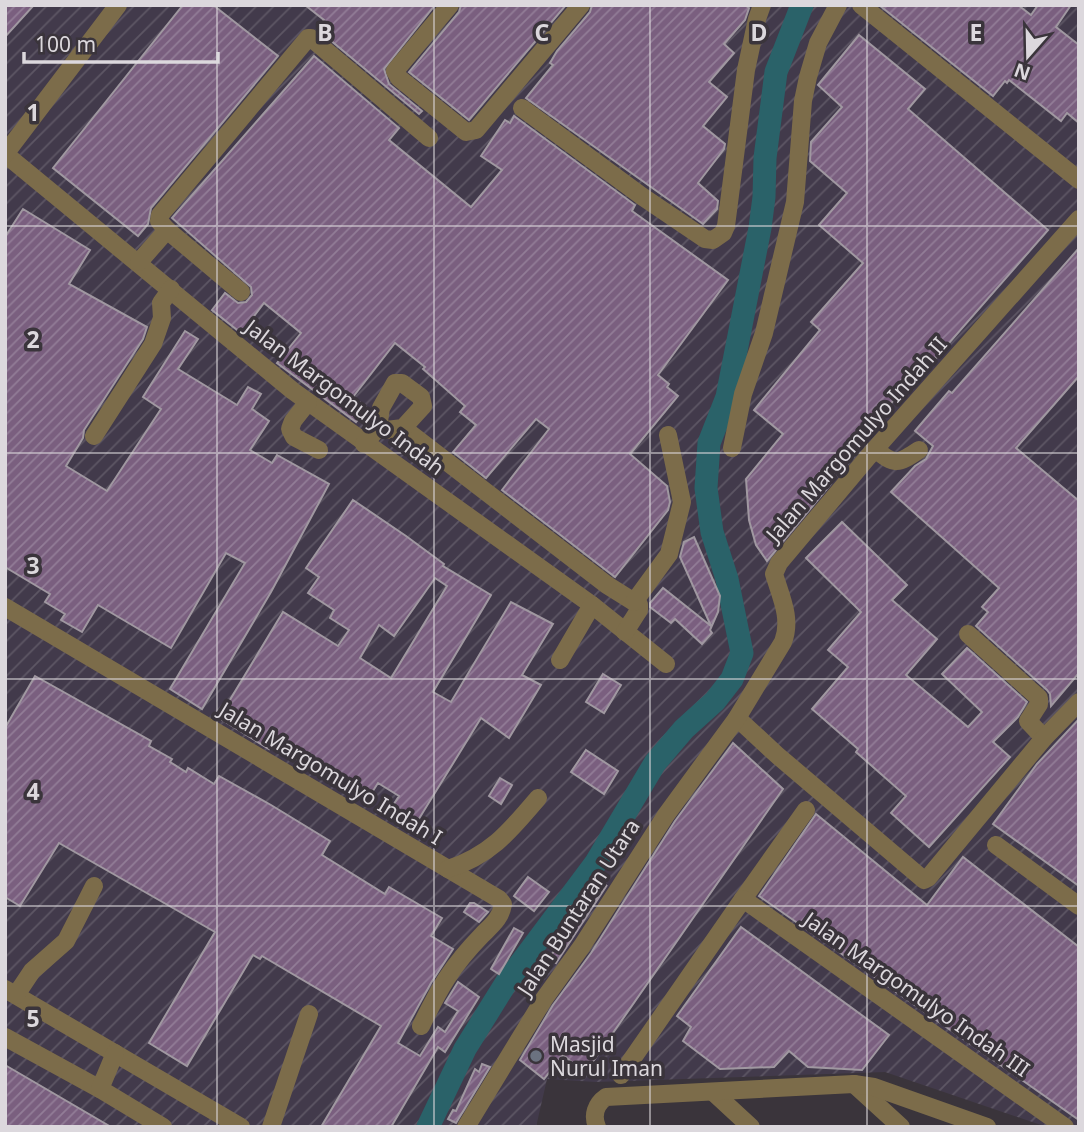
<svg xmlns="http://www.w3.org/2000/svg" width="1084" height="1132" viewBox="0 0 1084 1132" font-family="'Noto Sans',sans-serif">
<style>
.industrial{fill:url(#industrial-furrows)}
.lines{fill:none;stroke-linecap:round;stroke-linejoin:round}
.river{stroke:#2a6269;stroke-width:23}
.building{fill:url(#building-hatch);stroke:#a098a1;stroke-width:2;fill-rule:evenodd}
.minor{stroke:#7c6c4a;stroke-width:18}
.grid{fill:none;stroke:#dcd8dd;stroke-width:2;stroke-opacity:0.55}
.worship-dot{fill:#6b7280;stroke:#3a343b;stroke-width:2.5}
.labels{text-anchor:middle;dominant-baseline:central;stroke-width:7;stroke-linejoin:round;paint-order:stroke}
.street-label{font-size:21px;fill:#dcd8dd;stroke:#3a343b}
.poi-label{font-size:21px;fill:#dcd8dd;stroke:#3a343b;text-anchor:start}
.grid-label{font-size:23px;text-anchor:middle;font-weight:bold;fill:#dcd8dd;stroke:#3a343b;stroke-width:7;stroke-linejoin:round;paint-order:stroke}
</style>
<defs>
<pattern id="industrial-furrows" width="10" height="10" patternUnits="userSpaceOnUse" patternTransform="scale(1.75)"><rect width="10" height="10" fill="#423a4b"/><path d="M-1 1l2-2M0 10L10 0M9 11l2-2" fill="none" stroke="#5d5664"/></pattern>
<pattern id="building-hatch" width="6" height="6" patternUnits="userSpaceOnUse" patternTransform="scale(1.75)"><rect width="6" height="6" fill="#7a5f7f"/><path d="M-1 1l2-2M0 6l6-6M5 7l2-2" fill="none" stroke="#927d97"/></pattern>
</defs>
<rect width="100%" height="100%" fill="#3a343b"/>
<polygon class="industrial" points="5,5 1079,5 1079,1127 1047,1127 885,1072 596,1082 547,1079 536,1127 5,1127"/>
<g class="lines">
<polyline class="river" points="428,1127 465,1049 506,983 595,864 655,763 684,729 715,701 732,679 742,653 727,579 712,532 706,488 709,443 727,397 760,228 764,197 765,158 776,72 802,5"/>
</g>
<g class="building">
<polygon points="5,5 34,5 5,37"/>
<polygon points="183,5 213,5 278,56 151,208 148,224 138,236 53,168"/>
<polygon points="305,5 435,5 384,69 389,84 422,111 419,114 317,29 324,20"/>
<polygon points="461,5 566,5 469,120 409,72 459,12"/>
<polygon points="592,5 745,5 749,8 745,20 724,44 734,53 709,82 727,97 703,126 725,144 724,149 698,183 718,201 717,209 703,224 526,98 553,65 550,63 557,51 590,12"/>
<polygon points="879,5 1018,5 1031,15 1038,5 1071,5 1056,27 1079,45 1079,123 1067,113 1061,121 1009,80 1007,83 1005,81 993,96"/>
<polygon points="859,35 925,89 908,109 1048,230 900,399 897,396 827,481 831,484 767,561 756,545 749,520 746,479 783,434 754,410 820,330 811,322 863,263 819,225 847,193 810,161 811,142 842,107 818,85"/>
<polygon points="314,56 399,128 389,140 471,207 502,170 481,156 505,120 510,123 514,116 635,205 632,211 728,280 658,375 669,384 667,387 678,396 630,454 667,486 670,502 668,510 615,577 502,490 549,429 536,419 486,478 453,452 476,425 460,412 465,406 423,369 425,367 395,343 353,397 367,408 356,422 277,363 301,333 264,303 241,333 212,310 225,293 238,303 246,302 252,295 251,287 172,218"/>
<polygon points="23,209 90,250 69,284 147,327 143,339 84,430 83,438 66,466 107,491 161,409 143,397 185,331 198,339 178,369 237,405 248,387 261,394 252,409 269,421 250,450 272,463 277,455 329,484 271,592 202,709 170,689 245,563 226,553 171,648 98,605 82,632 61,620 65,614 45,602 50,594 5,567 5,237"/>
<polygon points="1079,248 1079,376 1016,448 1079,501 1079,673 1051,706 1050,694 1047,690 976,626 988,612 982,607 999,588 891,492 915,466 926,459 933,446 915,431 949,391 952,393"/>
<path d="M353 500 406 536 444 564 443 566 491 595 433 692 451 702 511 602 553 624 522 675 541 685 509 738 481 718 417 822 392 807 399 796 378 783 371 794 325 766 319 774 272 743 269 749 219 718 283 612 338 646 349 630 330 618 334 610 308 593 319 577 306 568ZM435 578 447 586 391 678 360 658 379 625 394 636Z"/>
<polygon points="842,522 907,585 892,600 937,639 906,675 968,727 982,712 942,674 967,648 1027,702 1018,717 993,742 1010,757 929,847 891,813 906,796 856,752 858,749 812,709 848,667 828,650 861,612 806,558"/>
<polygon points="694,537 720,596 718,612 710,630 712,633 702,644 675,619 671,623 650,607 650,603 663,588 711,626 680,557 684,542"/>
<polygon points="603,674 621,685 604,713 586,702"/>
<polygon points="35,676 151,741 149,746 172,759 170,762 186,772 188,768 214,784 219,776 271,805 330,841 322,855 385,894 389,887 442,918 431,936 453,949 431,983 398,1043 420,1056 438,1027 445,1032 458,1011 445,1003 458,982 479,997 445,1052 438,1047 391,1127 321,1127 381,1026 262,956 260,959 253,955 187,1066 149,1043 215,932 59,843 20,906 5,897 5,728"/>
<polygon points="1079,719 1079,886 993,824 1037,764"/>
<polygon points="733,743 783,789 585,1073 563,1055 544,1079 520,1060 553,1005 591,953 675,821"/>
<polygon points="586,750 618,771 604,794 571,772"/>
<polygon points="500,778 512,785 501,804 489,796"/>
<polygon points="816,814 927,905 963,857 1079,947 1079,1120 759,896"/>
<polygon points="528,877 549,892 534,911 514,896"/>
<polygon points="607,885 556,963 549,958 586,909 588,910"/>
<polygon points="470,903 474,903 488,912 479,922 464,912"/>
<polygon points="741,927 889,1035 862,1070 808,1067 789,1051 774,1067 720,1069 683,1041 691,1027 677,1016"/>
<polygon points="514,928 523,933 499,974 491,969"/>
<polygon points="482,1064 490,1067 456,1123 448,1119 453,1110 456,1111 475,1069 479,1072"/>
<polygon points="5,1065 111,1127 5,1127"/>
</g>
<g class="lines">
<g class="minor">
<polyline points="450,5 395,71 399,78 466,132 476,130 581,5"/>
<polyline points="861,5 1079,180"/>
<polyline points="522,108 643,197 705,239 713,240 723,233 726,226 746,70 757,19 762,5"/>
<polyline points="5,154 293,391 592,605 666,664"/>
<polyline points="5,154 118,5"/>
<polyline points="167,230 159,221 160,215 308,38 311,38 429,138"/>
<polyline points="139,262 167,230 241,292"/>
<polyline points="308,402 293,421 290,429 294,437 319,450"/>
<polyline points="403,428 607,585 639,605 639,610 625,632"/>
<polyline points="94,436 153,344 162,318 161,303 171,289"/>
<polyline points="364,444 378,428 381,408 395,383 402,383 421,397 423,406 403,428 386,430 378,428"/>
<polyline points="732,448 743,394 764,333 795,202 803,101 808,77 818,43 838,5"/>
<path d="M875 449C895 466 898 464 919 450"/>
<polyline points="634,602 669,554 682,502 668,435"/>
<path d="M5 607 499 899 503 904C501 918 492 925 482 935 451 967 440 987 421 1026"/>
<polyline points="968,634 1039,698 1039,704 1028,721 1044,738"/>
<polyline points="560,660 592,605"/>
<polyline points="737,718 777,755 924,880 928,878 1044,738 1079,702"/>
<polyline points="996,845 1079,906"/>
<path d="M448 869C491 855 510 831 538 798"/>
<polyline points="743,899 806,810"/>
<polyline points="5,989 241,1127"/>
<polyline points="16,995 32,971 66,941 94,886"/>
<polyline points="5,1037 100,1089"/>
<polyline points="115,1053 100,1089 163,1127"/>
<polyline points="621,1075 743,899 1065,1127"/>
<polyline points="854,1084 901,1127"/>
<polyline points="713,1092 751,1127"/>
<polyline points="271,1127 309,1014"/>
<path d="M466 1127 544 999 582 946 666 815 737 718 783 642C792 619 781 597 774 574L779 563 868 457 1079 219"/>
<path d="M597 1127C592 1115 596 1104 606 1097L854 1084 874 1087 987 1127"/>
</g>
</g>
<path class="grid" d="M217 5V1127M434 5V1127M650 5V1127M867 5V1127M5 226H1079M5 453H1079M5 679H1079M5 906H1079"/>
<circle class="worship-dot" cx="536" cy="1056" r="7"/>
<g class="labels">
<g class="street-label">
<text transform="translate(345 397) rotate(37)">Jalan Margomulyo Indah</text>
<text transform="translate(856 439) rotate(-49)">Jalan Margomulyo Indah II</text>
<text transform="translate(331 773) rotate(31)">Jalan Margomulyo Indah I</text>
<text transform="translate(578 907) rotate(-57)">Jalan Buntaran Utara</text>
<text transform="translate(917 994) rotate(35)">Jalan Margomulyo Indah III</text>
</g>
<g class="poi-label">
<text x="550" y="1044">Masjid<tspan x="550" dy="24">Nurul Iman</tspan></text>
</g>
</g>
<g class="grid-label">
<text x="325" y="41">B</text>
<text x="542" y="41">C</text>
<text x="759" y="41">D</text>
<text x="976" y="41">E</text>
<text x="33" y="121">1</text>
<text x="33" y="348">2</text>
<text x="33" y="574">3</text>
<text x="33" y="800">4</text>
<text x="33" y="1027">5</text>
</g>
<rect width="1084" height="1132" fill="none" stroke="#dcd8dd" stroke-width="14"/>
<g transform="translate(1028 56) rotate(200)" stroke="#3a343b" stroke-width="5" paint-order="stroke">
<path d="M0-5L12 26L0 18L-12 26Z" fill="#dcd8dd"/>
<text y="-10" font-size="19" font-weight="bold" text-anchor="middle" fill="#dcd8dd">N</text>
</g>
<path d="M24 52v10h194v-10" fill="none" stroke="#dcd8dd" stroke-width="3.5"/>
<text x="35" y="52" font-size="21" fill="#dcd8dd" stroke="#3a343b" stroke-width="5" paint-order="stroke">100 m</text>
</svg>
